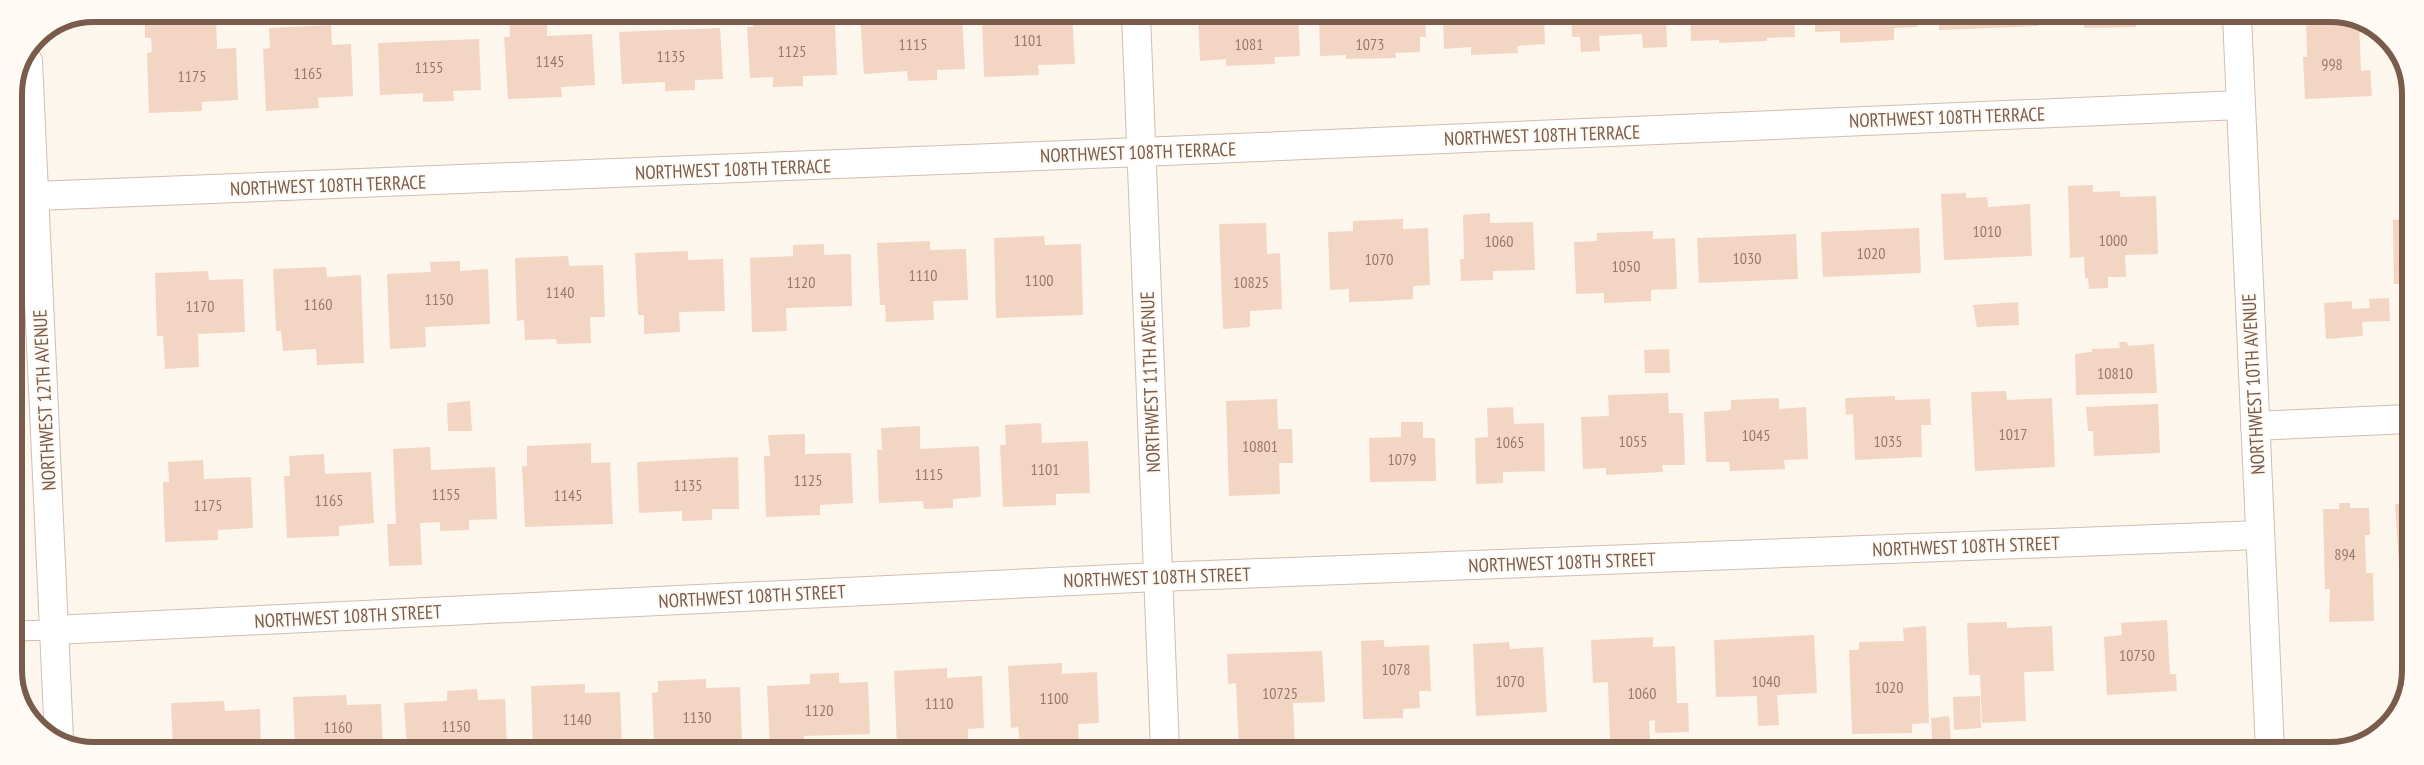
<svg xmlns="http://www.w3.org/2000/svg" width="2424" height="765" viewBox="0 0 2424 765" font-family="'PT Sans Narrow',sans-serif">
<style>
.building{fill:#f3d5c3}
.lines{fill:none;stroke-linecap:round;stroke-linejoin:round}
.service-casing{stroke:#d1beb0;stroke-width:21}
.minor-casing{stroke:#d1beb0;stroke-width:30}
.tertiary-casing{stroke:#d1beb0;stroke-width:30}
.service{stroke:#fff;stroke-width:19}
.minor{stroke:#fff;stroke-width:28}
.tertiary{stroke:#fff;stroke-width:28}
.labels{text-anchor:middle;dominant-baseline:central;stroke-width:4;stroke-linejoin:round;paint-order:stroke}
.number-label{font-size:16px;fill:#987a6a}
.street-label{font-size:19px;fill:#7a5c4d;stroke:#fffaf3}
.rim{fill:none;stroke:#7a5c4d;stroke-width:6}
</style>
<rect width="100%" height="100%" fill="#fdf6ec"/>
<g class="building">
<polygon points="182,14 216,14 217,49 236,48 238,100 202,102 202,111 149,113 147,53 152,52 151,38 145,38 145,25 182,24"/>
<polygon points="509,14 558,14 558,22 547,22 547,36 592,34 595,85 561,87 562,97 508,99 504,37 510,37"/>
<polygon points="753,15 790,15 790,24 835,22 837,75 803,76 803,86 773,87 773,77 750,78 747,27 753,27"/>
<polygon points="860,15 898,15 899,19 962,16 965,69 937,70 937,80 908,81 907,71 864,74"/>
<polygon points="1037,15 1072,15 1075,64 1038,65 1039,75 984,77 982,16"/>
<polygon points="1198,15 1298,15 1300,56 1274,57 1275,64 1226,66 1226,59 1200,61"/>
<polygon points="1319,15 1418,15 1418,18 1425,18 1426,37 1420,37 1420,52 1395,53 1396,58 1346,59 1346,55 1320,56"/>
<polygon points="1443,15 1544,16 1545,44 1517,46 1518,53 1495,54 1471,55 1471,47 1444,49"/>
<polygon points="1571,16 1666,16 1667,47 1643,48 1642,34 1599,36 1600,51 1581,52 1580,37 1572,37"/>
<polygon points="1690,16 1794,16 1795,37 1767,38 1767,41 1719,43 1719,40 1691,41"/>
<polygon points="1815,16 1917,16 1917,27 1894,28 1894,40 1840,43 1840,31 1815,32"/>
<polygon points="1939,16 2038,16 2038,26 1939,30"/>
<polygon points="2083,16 2136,16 2136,27 2084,28"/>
<polygon points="2306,17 2351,17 2359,22 2361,71 2370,70 2372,96 2305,99 2303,57 2307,57"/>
<polygon points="331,25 332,45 351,44 353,96 318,98 319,108 266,111 263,49 270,48 269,28"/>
<polygon points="720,28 723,79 695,80 695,90 665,91 665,82 622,84 619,32"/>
<polygon points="479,39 481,90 453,91 454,101 423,102 423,93 380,95 378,43"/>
<polygon points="2093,185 2093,192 2120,191 2120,197 2156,196 2158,254 2125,255 2126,277 2108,277 2108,288 2089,289 2088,278 2085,278 2084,257 2070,258 2068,186"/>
<polygon points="1966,193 1966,198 1987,197 1988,207 2030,204 2032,256 1944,260 1941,194"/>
<polygon points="1490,213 1490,223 1533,222 1535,270 1493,271 1493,280 1461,281 1460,259 1464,259 1463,215"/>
<polygon points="1403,219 1403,229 1428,228 1430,285 1413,286 1413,299 1381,301 1349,302 1349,289 1330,290 1328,232 1353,231 1353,221"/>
<polygon points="2404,219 2404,227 2409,227 2409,283 2394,284 2393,220"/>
<polygon points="1266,223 1267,254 1280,253 1282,309 1250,311 1250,327 1223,329 1219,224"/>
<polygon points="1919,228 1921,273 1823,277 1821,232"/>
<polygon points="1653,231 1653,239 1675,238 1677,289 1651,290 1651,301 1604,303 1604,293 1576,294 1574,242 1597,241 1597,233"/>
<polygon points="1796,234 1798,279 1699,283 1697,238"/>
<polygon points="1044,236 1045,245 1081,244 1083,315 996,318 994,238"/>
<polygon points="930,241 930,250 966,249 968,300 933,301 934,320 886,322 885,305 880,305 877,243"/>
<polygon points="824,244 824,255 851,254 852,306 786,308 787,331 752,332 750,258 793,256 793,245"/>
<polygon points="688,251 688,260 723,259 725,311 679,312 680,332 644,334 644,315 638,315 635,253"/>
<polygon points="568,256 569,266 603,265 605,317 590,317 591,343 557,344 556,339 525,340 524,320 517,321 515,258"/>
<polygon points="460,261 460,271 488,269 490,324 425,327 426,347 390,349 387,274 431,272 430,262"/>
<polygon points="326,267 327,277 361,275 364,363 317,365 316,349 283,351 281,331 276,331 273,269"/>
<polygon points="208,271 209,280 243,279 245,332 198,334 199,367 165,369 163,336 157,336 155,273"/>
<polygon points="2389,298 2390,321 2362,322 2363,336 2326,339 2324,303 2352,301 2352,309 2370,308 2369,299"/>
<polygon points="2018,302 2019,325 1977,327 1973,305"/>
<polygon points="2119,342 2127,342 2128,346 2154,344 2157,393 2076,395 2075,354 2092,352 2092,349 2120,348"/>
<polygon points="1669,349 1670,373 1645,373 1644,350"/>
<polygon points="2006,391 2007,400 2052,398 2055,467 1975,471 1971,392"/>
<polygon points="1668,393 1669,413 1683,413 1685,465 1662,465 1663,472 1606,475 1606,468 1583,469 1581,417 1609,416 1608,395"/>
<polygon points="1895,396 1895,400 1930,399 1931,425 1921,425 1922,457 1855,460 1853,414 1846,415 1845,398"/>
<polygon points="1779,398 1779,409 1806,407 1808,459 1784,460 1785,469 1730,471 1729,462 1706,462 1704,412 1731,410 1731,400"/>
<polygon points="1277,399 1278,429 1292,429 1293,463 1279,463 1280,494 1229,496 1226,401"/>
<polygon points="470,401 472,431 448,431 447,403"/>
<polygon points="2158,404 2160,453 2094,456 2093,431 2088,431 2086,407"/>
<polygon points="1513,407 1514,424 1544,423 1545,471 1503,472 1503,483 1476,484 1475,438 1488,437 1487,408"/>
<polygon points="1401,422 1423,422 1423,438 1435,438 1436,481 1370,482 1369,438 1401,437"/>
<polygon points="1041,423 1042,443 1088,441 1090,493 1056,494 1056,505 1003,507 1000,445 1006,445 1005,425"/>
<polygon points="920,426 920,449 979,446 981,497 953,499 953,508 924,509 923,501 879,503 877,450 882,450 881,428"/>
<polygon points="805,434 805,454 851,453 853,503 820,505 820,515 766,517 764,456 770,456 768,435"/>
<polygon points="591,443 591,463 610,462 613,524 525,527 522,466 527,466 527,446"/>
<polygon points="430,447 431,470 495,467 497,519 469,520 469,530 440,531 440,522 420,523 422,565 389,566 387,524 396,524 393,449"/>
<polygon points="324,454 325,474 371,472 374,523 339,526 339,536 287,538 284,476 290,476 289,456"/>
<polygon points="738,457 739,509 712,509 712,520 682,521 682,511 639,513 637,462"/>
<polygon points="203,460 204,479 251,477 253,528 218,530 218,540 165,542 163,482 169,482 168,462"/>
<polygon points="2339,503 2350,503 2350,508 2369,508 2370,535 2365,535 2366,573 2373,573 2374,621 2329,622 2330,589 2325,589 2323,509 2339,509"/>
<polygon points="2395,504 2408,504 2408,565 2399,565"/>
<polygon points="2167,620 2170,674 2176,674 2177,691 2107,695 2104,637 2122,635 2121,623"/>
<polygon points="2007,622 2007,628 2052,626 2054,671 2024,672 2026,721 1982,723 1980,675 1969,675 1967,623"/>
<polygon points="1926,626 1929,723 1912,724 1912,733 1852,734 1849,650 1859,650 1859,642 1904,641 1903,628"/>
<polygon points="1814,635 1817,693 1777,695 1779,725 1758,726 1757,696 1716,697 1714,640"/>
<polygon points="1653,637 1653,647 1675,646 1677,703 1688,703 1689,732 1655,733 1655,720 1649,721 1650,739 1610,740 1608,682 1593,683 1591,640"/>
<polygon points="1384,640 1384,647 1429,645 1431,691 1419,691 1420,708 1403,709 1403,718 1363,719 1361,641"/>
<polygon points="1509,642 1510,649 1543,647 1547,712 1476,716 1473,644"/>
<polygon points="1322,651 1325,702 1293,703 1295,747 1239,749 1236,683 1228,684 1227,654"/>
<polygon points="1062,663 1062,674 1097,672 1099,723 1078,724 1079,742 1020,746 1018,727 1011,728 1008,666"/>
<polygon points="947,668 947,678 982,676 984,728 968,729 968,750 903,749 902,747 897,747 894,671"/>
<polygon points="839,673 839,683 868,682 870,734 804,736 804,749 770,749 767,686 810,684 810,674"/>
<polygon points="706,679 706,688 740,687 742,742 696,744 696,749 661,749 661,743 654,743 652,693 658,692 658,681"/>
<polygon points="585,684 585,693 620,692 622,745 612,745 612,749 533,748 531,686"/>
<polygon points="477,689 478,700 505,699 507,749 407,749 404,703 447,701 447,691"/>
<polygon points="346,695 347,705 381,704 383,749 295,749 293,697"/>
<polygon points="1980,696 1981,728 1954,730 1953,697"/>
<polygon points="224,701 225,711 260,709 261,749 173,749 171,703"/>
<polygon points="1949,716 1952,751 1933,751 1931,718"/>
</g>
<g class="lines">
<g class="service-casing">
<g id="service">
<polyline points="14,197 35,196"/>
<polyline points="14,631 54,630"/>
</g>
</g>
<g class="minor-casing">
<g id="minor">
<polyline points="1136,15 1165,750"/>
<polyline points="2237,16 2270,751"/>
<polyline points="35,196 1141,152 2240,105"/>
<polyline points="2255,426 2409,419"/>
<polyline points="54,630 1157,577 2260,535"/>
</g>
</g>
<g class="tertiary-casing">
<polyline id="tertiary" points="28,61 59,739"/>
</g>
<use href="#service" class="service"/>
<use href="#minor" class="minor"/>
<use href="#tertiary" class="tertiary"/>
</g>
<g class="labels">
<g class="number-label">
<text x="1028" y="40">1101</text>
<text x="913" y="44">1115</text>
<text x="1249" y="44">1081</text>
<text x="1370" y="44">1073</text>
<text x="792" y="51">1125</text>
<text x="671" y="56">1135</text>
<text x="550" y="61">1145</text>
<text x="2332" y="64">998</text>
<text x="429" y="67">1155</text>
<text x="308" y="73">1165</text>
<text x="192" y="76">1175</text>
<text x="1987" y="231">1010</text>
<text x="2113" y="240">1000</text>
<text x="1499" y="241">1060</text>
<text x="1871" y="253">1020</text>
<text x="1747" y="258">1030</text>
<text x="1379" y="259">1070</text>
<text x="1626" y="266">1050</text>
<text x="923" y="275">1110</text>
<text x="1039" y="280">1100</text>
<text x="801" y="282">1120</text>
<text x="1251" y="282">10825</text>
<text x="560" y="292">1140</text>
<text x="439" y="299">1150</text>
<text x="318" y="304">1160</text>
<text x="200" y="306">1170</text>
<text x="2115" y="373">10810</text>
<text x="2013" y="434">1017</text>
<text x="1756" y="435">1045</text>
<text x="1633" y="441">1055</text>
<text x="1888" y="441">1035</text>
<text x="1510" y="442">1065</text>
<text x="1260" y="446">10801</text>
<text x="1402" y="459">1079</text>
<text x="1045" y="469">1101</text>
<text x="929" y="474">1115</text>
<text x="808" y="480">1125</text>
<text x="688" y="485">1135</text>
<text x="446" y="494">1155</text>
<text x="568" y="495">1145</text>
<text x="329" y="500">1165</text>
<text x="208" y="505">1175</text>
<text x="2345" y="554">894</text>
<text x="2137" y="655">10750</text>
<text x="1396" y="669">1078</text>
<text x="1510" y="681">1070</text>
<text x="1766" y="681">1040</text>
<text x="1889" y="687">1020</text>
<text x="1280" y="693">10725</text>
<text x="1642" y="693">1060</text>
<text x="1054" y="698">1100</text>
<text x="939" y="703">1110</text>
<text x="819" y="710">1120</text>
<text x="697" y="717">1130</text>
<text x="577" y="719">1140</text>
<text x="456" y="726">1150</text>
<text x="338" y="727">1160</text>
</g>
<g class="street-label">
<text transform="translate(1947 117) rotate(-2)">NORTHWEST 108TH TERRACE</text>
<text transform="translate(1542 135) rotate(-2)">NORTHWEST 108TH TERRACE</text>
<text transform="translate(1138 152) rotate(-2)">NORTHWEST 108TH TERRACE</text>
<text transform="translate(733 169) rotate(-2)">NORTHWEST 108TH TERRACE</text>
<text transform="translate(328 185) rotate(-2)">NORTHWEST 108TH TERRACE</text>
<text transform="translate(1150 382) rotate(-92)">NORTHWEST 11TH AVENUE</text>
<text transform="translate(2253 384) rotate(-93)">NORTHWEST 10TH AVENUE</text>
<text transform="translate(44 400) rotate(-93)">NORTHWEST 12TH AVENUE</text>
<text transform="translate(1966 546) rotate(-2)">NORTHWEST 108TH STREET</text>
<text transform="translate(1562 562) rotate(-2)">NORTHWEST 108TH STREET</text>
<text transform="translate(1157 577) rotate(-2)">NORTHWEST 108TH STREET</text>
<text transform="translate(752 596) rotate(-3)">NORTHWEST 108TH STREET</text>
<text transform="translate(348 616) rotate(-3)">NORTHWEST 108TH STREET</text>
</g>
</g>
<path d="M0 0H2424V765H0ZM94 22H2330A72 72 0 0 1 2402 94V670A72 72 0 0 1 2330 742H94A72 72 0 0 1 22 670V94A72 72 0 0 1 94 22Z" fill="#fffaf3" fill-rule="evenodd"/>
<path class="rim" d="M94 22H2330A72 72 0 0 1 2402 94V670A72 72 0 0 1 2330 742H94A72 72 0 0 1 22 670V94A72 72 0 0 1 94 22Z"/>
</svg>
